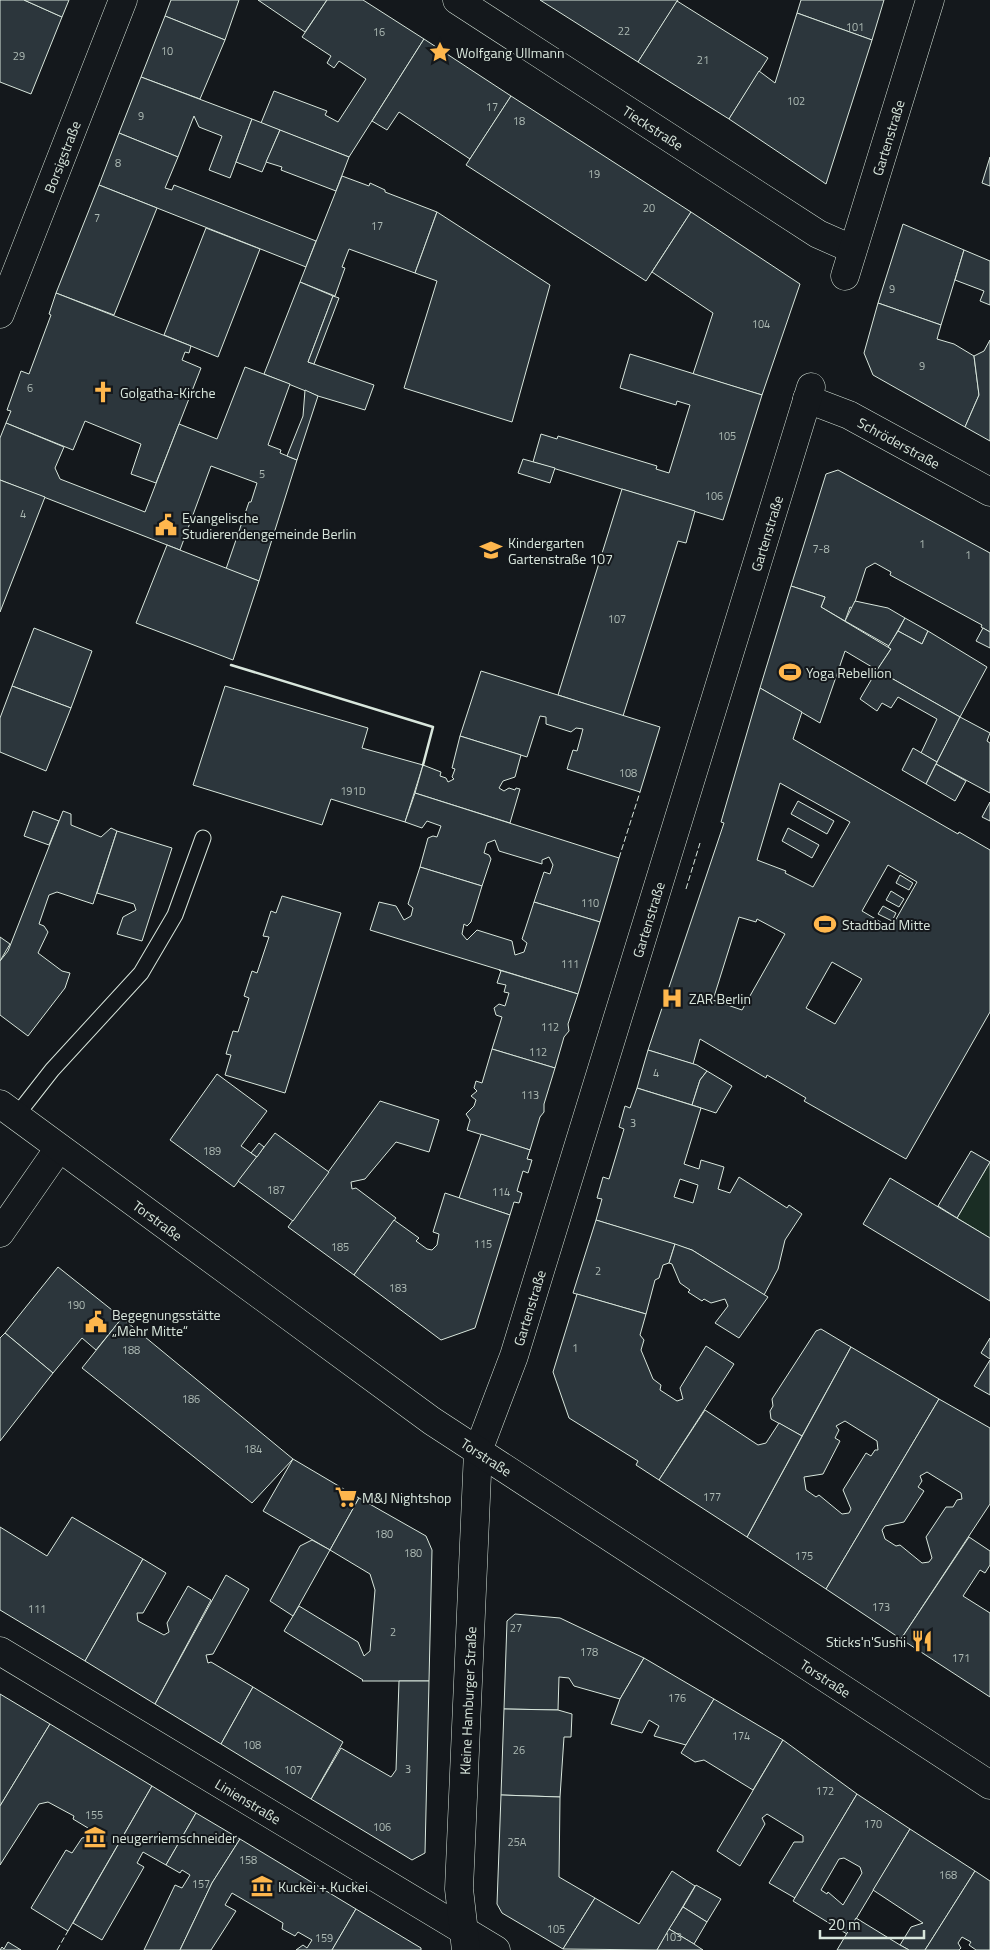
<svg xmlns="http://www.w3.org/2000/svg" width="990" height="1950" viewBox="0 0 990 1950" font-family="'Titillium Web',sans-serif">
<style>
.green{fill:#1a2d24;stroke:#939e99}
.building{fill:#2c363c;stroke:#d8e6dc;fill-rule:evenodd}
.lines{fill:none;stroke-linecap:round;stroke-linejoin:round}
.lane-casing{stroke:#d8e6dc;stroke-width:17}
.street-casing{stroke:#d8e6dc;stroke-width:29}
.secondary-casing{stroke:#d8e6dc;stroke-width:29}
.lane{stroke:#14181c;stroke-width:15}
.street{stroke:#14181c;stroke-width:28}
.secondary{stroke:#14181c;stroke-width:28}
.fence{stroke:#d8e6dc;stroke-width:1;stroke-dasharray:6 2.5;stroke-linecap:butt}
.wall{stroke:#d8e6dc;stroke-width:2.5}
.labels{text-anchor:middle;dominant-baseline:central;stroke-width:4;stroke-linejoin:round;paint-order:stroke}
.number-label{font-size:11px;fill:#adbab4}
.poi-label{font-size:14px;fill:#d8e6dc;stroke:#14181c;text-anchor:start}
.street-label{font-size:14px;fill:#d8e6dc;stroke:#14181c}
</style>
<rect width="100%" height="100%" fill="#14181c"/>
<polygon class="green" points="990,1162 990,1238 957,1218"/>
<g class="building">
<polygon points="0,0 24,0 62,17 31,94 0,82"/>
<polygon points="24,0 69,0 62,17"/>
<polygon points="171,0 239,0 225,40 165,16"/>
<polygon points="258,0 327,0 305,32"/>
<polygon points="327,0 363,0 424,39 349,157 261,123 274,91 327,111 325,115 338,122 366,79 339,61 334,68 327,63 331,56 302,37"/>
<polygon points="540,0 678,0 638,62"/>
<polygon points="801,0 884,0 872,40 797,13"/>
<polygon points="677,1 768,58 729,119 638,62"/>
<polygon points="797,13 872,40 826,184 729,119 759,71 775,83"/>
<polygon points="165,16 225,40 200,99 141,77"/>
<polygon points="424,39 511,96 470,159 399,112 387,130 372,121"/>
<polygon points="141,77 252,119 230,178 209,170 222,136 199,127 194,116 178,157 119,133"/>
<polygon points="511,96 691,212 646,281 466,165"/>
<polygon points="252,119 280,130 262,172 236,162"/>
<polygon points="280,130 349,157 336,191 281,170 282,167 266,162"/>
<polygon points="119,133 178,157 165,188 172,190 174,185 316,241 306,267 99,185"/>
<polygon points="990,157 990,186 982,183"/>
<polygon points="342,176 369,186 370,183 385,190 385,192 437,212 415,273 349,249 342,267 345,268 335,296 300,282"/>
<polygon points="99,185 157,208 114,315 56,293"/>
<polygon points="437,212 550,285 512,422 404,388 437,281 415,273"/>
<polygon points="691,212 800,284 762,395 693,374 713,313 652,272"/>
<polygon points="903,224 964,250 941,325 878,303"/>
<polygon points="206,228 260,249 218,357 164,335"/>
<polygon points="964,250 990,261 990,305 980,301 984,291 955,280"/>
<polygon points="300,282 333,296 308,362 374,385 365,410 318,396 264,374"/>
<polygon points="56,293 191,346 189,353 185,352 182,360 201,368 156,483 131,474 141,444 85,421 73,450 6,423 11,411 7,410 21,371 29,374 51,315 49,314"/>
<polygon points="333,296 339,298 314,364 308,362"/>
<polygon points="878,303 941,325 937,339 954,344 974,356 979,395 965,427 873,375 864,353"/>
<polygon points="990,340 990,441 965,427 979,395 974,356 984,351"/>
<polygon points="630,354 762,395 723,520 533,462 541,434 557,439 558,436 657,466 656,469 669,473 690,405 677,401 676,405 620,388"/>
<polygon points="245,367 290,384 268,445 281,450 280,453 297,460 259,581 226,569 249,502 251,502 257,483 211,466 180,550 0,480 0,438 6,423 64,447 55,468 60,479 145,512 179,424 217,439"/>
<polygon points="305,390 318,396 297,460 287,456 303,416"/>
<polygon points="523,459 555,468 550,483 518,473"/>
<polygon points="838,470 990,553 990,632 981,627 982,625 890,575 891,572 875,563 866,568 853,608 850,607 845,621 821,607 825,597 791,586 826,474"/>
<polygon points="0,480 45,497 0,612"/>
<polygon points="622,489 695,511 686,543 678,541 623,716 558,695"/>
<polygon points="167,545 259,581 233,660 136,623"/>
<polygon points="791,586 825,597 821,607 891,649 877,670 845,651 820,723 760,688"/>
<polygon points="855,601 888,608 905,618 889,646 845,621"/>
<polygon points="905,618 928,631 922,644 898,631"/>
<polygon points="34,628 92,651 71,708 12,686"/>
<polygon points="983,628 990,632 990,648 976,641"/>
<polygon points="898,631 922,644 928,631 987,667 960,717 877,670 891,649 888,647"/>
<polygon points="877,670 960,717 937,762 921,753 937,719 898,697 891,708 882,703 877,711 860,699"/>
<polygon points="481,671 660,727 640,792 567,769 573,750 577,751 583,729 576,728 571,732 546,724 546,717 540,716 527,757 460,736"/>
<polygon points="12,686 71,708 46,771 0,752 0,718"/>
<polygon points="225,686 368,728 362,748 423,765 405,822 331,799 322,825 193,785"/>
<path d="M760 688 802 712 793 739 958 834 959 832 990 850V1012L906 1159 804 1101 806 1098 767 1075 766 1078 700 1039 693 1064 648 1050 724 823 721 822ZM780 783 850 822 813 887 785 873 786 871 757 860ZM888 865 917 882 891 928 862 911ZM739 917 756 922 757 919 785 934 742 1010 713 1000ZM832 962 862 979 835 1024 806 1008Z"/>
<polygon points="960,717 990,733 987,741 990,743 990,793 936,764"/>
<polygon points="460,736 521,755 515,777 503,781 499,788 504,791 509,788 515,790 516,788 520,789 510,823 415,793 423,765 441,772 440,776 446,778 448,782 454,779 452,777 455,769 452,768"/>
<polygon points="913,748 937,762 926,784 902,770"/>
<polygon points="936,764 966,781 955,801 926,784"/>
<polygon points="415,793 619,858 600,922 534,902 544,872 550,874 553,865 549,857 542,860 542,864 499,851 495,840 487,843 484,853 489,855 491,859 482,886 420,867 428,838 433,836 437,837 441,826 427,821 422,828 405,822"/>
<polygon points="798,801 834,821 827,834 791,814"/>
<polygon points="990,802 990,821 982,817"/>
<polygon points="33,811 59,821 49,845 24,836"/>
<polygon points="63,811 71,814 71,825 101,837 111,828 117,831 93,904 57,892 49,895 39,924 44,926 48,932 38,953 62,971 70,973 65,988 28,1036 0,1015 0,961 8,951"/>
<polygon points="788,828 819,845 812,858 782,841"/>
<polygon points="117,831 172,848 142,941 117,934 123,917 136,910 134,904 97,893"/>
<polygon points="420,867 482,886 471,922 467,926 464,924 462,934 467,940 477,930 512,941 515,955 524,952 527,943 522,939 534,902 600,922 578,994 370,930 379,902 396,906 404,920 411,916 413,908 408,904"/>
<polygon points="900,875 913,883 909,890 896,883"/>
<polygon points="891,891 904,899 899,907 886,900"/>
<polygon points="282,896 341,913 285,1093 225,1075 231,1055 226,1054 233,1031 238,1032 249,998 244,996 252,971 257,973 269,937 263,936 271,911 276,913"/>
<polygon points="883,906 896,913 892,921 878,914"/>
<polygon points="0,937 10,944 0,961"/>
<polygon points="499,970 578,994 568,1024 569,1031 564,1037 555,1068 492,1049 502,1017 496,1015 494,1008 499,1004 505,1006 509,993 504,992 506,985 497,983 501,971"/>
<polygon points="492,1049 555,1068 544,1104 544,1112 540,1117 530,1150 467,1130 470,1120 466,1114 474,1106 476,1100 471,1096 477,1091 474,1088 476,1081 482,1083"/>
<polygon points="648,1050 697,1065 707,1071 700,1080 692,1105 637,1088"/>
<polygon points="707,1071 732,1086 716,1113 692,1105 700,1080"/>
<polygon points="217,1074 267,1111 241,1146 257,1157 234,1187 170,1140"/>
<path d="M637 1088 701 1108 684 1164 699 1169 701 1160 724 1167 718 1189 730 1193 739 1177 787 1208 789 1205 802 1214 785 1240 778 1269 764 1295 692 1250 596 1220 602 1199 597 1198 603 1177 609 1179 624 1129 619 1127 625 1106 630 1108ZM680 1179 698 1185 693 1203 674 1197Z"/>
<polygon points="380,1101 439,1120 429,1152 396,1142 365,1179 351,1182 352,1189 356,1188 396,1218 354,1275 288,1227"/>
<polygon points="275,1133 329,1172 293,1221 238,1181"/>
<polygon points="481,1134 530,1150 527,1159 532,1160 528,1173 523,1171 517,1191 522,1193 519,1203 514,1202 510,1215 459,1198"/>
<polygon points="259,1143 264,1147 257,1157 251,1153"/>
<polygon points="971,1151 990,1162 957,1218 938,1206"/>
<polygon points="890,1178 990,1238 990,1301 863,1224"/>
<polygon points="445,1193 510,1215 475,1328 441,1340 354,1275 394,1220 419,1238 416,1241 427,1249 432,1250 437,1245 439,1234 433,1232"/>
<polygon points="596,1220 675,1244 669,1263 663,1265 659,1278 655,1280 646,1314 573,1293"/>
<polygon points="675,1244 692,1250 768,1297 739,1338 715,1323 728,1306 725,1299 711,1303 704,1299 702,1301 688,1292 690,1290 680,1283 672,1264 669,1263"/>
<polygon points="58,1267 122,1318 96,1350 82,1338 53,1373 5,1333"/>
<polygon points="577,1294 646,1314 640,1335 644,1340 641,1350 653,1379 661,1385 660,1390 677,1401 683,1399 680,1388 706,1346 734,1364 659,1480 636,1465 638,1461 569,1418 553,1372"/>
<polygon points="122,1318 293,1459 252,1503 82,1368"/>
<polygon points="821,1329 851,1347 802,1436 771,1419 770,1411 773,1406 772,1399 816,1331"/>
<polygon points="5,1333 53,1373 0,1441 0,1338"/>
<polygon points="990,1338 990,1359 981,1353"/>
<path d="M851 1347 939 1399 826 1589 747 1537ZM845 1421 877 1441 878 1450H875L871 1456 866 1453 843 1490 851 1509 849 1513 842 1514 819 1495 816 1497 806 1490 804 1477 823 1474 840 1441 835 1438 839 1430 836 1426Z"/>
<polygon points="990,1360 990,1395 974,1386"/>
<path d="M939 1399 990 1428V1504L901 1639 826 1589ZM927 1472 961 1493 962 1499 957 1500 953 1507H946L926 1537 932 1558 929 1562 922 1563 900 1545 896 1546 885 1539 882 1530 885 1526 904 1522 924 1491 918 1487 922 1481 920 1476Z"/>
<polygon points="705,1410 758,1445 766,1443 779,1423 802,1436 747,1537 659,1480"/>
<polygon points="293,1459 359,1498 330,1550 263,1511"/>
<polygon points="359,1498 426,1536 432,1550 429,1681 362,1681 363,1680 284,1631 299,1606 358,1642 364,1656 370,1651 375,1590 370,1574 330,1550"/>
<polygon points="72,1517 143,1559 85,1661 0,1610 0,1527 47,1556"/>
<polygon points="969,1537 990,1551 990,1565 985,1573 980,1570 963,1596 990,1613 990,1697 901,1639"/>
<polygon points="312,1540 330,1550 293,1616 270,1601 300,1546"/>
<polygon points="143,1559 166,1573 143,1613 137,1613 138,1621 164,1635 169,1632 167,1623 188,1586 211,1600 155,1704 85,1661"/>
<polygon points="226,1575 249,1589 213,1654 206,1655 208,1663 211,1662 253,1687 221,1744 155,1704"/>
<polygon points="515,1614 560,1618 644,1658 620,1699 574,1686 569,1678 559,1677 558,1710 504,1709 507,1621"/>
<polygon points="644,1658 714,1699 686,1745 654,1736 659,1726 649,1720 642,1733 611,1724 620,1699"/>
<polygon points="399,1681 429,1681 425,1853 412,1860 311,1799 341,1748 391,1777 396,1770"/>
<polygon points="253,1687 343,1742 311,1799 221,1744"/>
<polygon points="0,1694 50,1724 0,1806"/>
<polygon points="714,1699 783,1740 753,1790 704,1760 695,1762 681,1753"/>
<polygon points="504,1709 558,1710 572,1714 571,1737 564,1737 560,1797 501,1795"/>
<polygon points="50,1724 152,1786 68,1931 31,1908 66,1850 72,1853 82,1838 87,1837 88,1828 73,1819 74,1816 48,1802 39,1804 0,1865 0,1806"/>
<polygon points="783,1740 857,1794 795,1898 769,1883 794,1842 803,1842 803,1836 767,1814 762,1818 765,1824 740,1866 717,1851"/>
<polygon points="152,1786 196,1813 166,1865 143,1852 137,1863 144,1867 102,1940 73,1923"/>
<path d="M857 1794 910 1829 847 1934 793 1901ZM844 1858 860 1867 862 1873 843 1905 828 1892 827 1894 821 1890 839 1859Z"/>
<polygon points="501,1795 560,1797 559,1877 595,1898 563,1949 502,1913 497,1904"/>
<polygon points="196,1813 240,1839 212,1883 180,1950 144,1950 175,1885 182,1888 190,1875 182,1870 180,1873 166,1865"/>
<polygon points="910,1829 975,1871 925,1950 909,1950 900,1945 911,1927 923,1923 873,1890"/>
<polygon points="240,1839 356,1909 332,1950 296,1950 303,1945 307,1948 312,1940 298,1932 295,1936 282,1929 283,1923 232,1893 225,1905 236,1911 211,1950 180,1950 212,1883"/>
<polygon points="672,1871 695,1886 657,1950 563,1949 595,1898 639,1924"/>
<polygon points="975,1871 990,1881 990,1950 976,1950 969,1945 971,1942 962,1937 958,1943 961,1948 959,1950 925,1950"/>
<polygon points="696,1885 721,1899 707,1922 683,1907"/>
<polygon points="683,1907 707,1922 694,1944 669,1929"/>
<polygon points="356,1909 421,1948 421,1950 332,1950"/>
<polygon points="856,1918 900,1945 909,1950 837,1950"/>
<polygon points="669,1929 694,1944 703,1950 657,1950"/>
<polygon points="8,1942 21,1950 0,1950 2,1947 4,1949"/>
</g>
<g class="lines">
<g class="lane-casing">
<polyline id="lane" points="16,1116 52,1070 141,973 175,915 203,838"/>
</g>
<g class="street-casing">
<g id="street">
<path id="s1" d="M457 0 818 234 852 249"/>
<path id="s2" d="M845 276 930 0"/>
<path id="s3" d="M0 314 123 0"/>
<path id="s4" d="M807 399 849 415 990 492"/>
<polyline points="0,1233 59,1148"/>
<path id="s5" d="M0 1651 496 1950"/>
<path id="s6" d="M466 1950 459 1889 478 1451 514 1356 811 387"/>
</g>
</g>
<g class="secondary-casing">
<g id="secondary">
<path id="s7" d="M0 1104 432 1421 990 1785"/>
</g>
</g>
<use href="#lane" class="lane"/>
<use href="#street" class="street"/>
<use href="#secondary" class="secondary"/>
<g class="fence">
<polyline points="619,858 640,792"/>
<polyline points="686,889 700,843"/>
<polyline points="57,1950 68,1931"/>
</g>
<polyline class="wall" points="231,665 433,727 423,765"/>
</g>
<defs>
<g id="sight-bare" transform="scale(1.725)"><path d="M0-6L1.8-2.2L6-1.7L2.9 1.2L3.7 5.4L0 3.3L-3.7 5.4L-2.9 1.2L-6-1.7L-1.8-2.2Z" fill="#ffb74d" stroke="#14181c" stroke-width="2.5" paint-order="stroke"/></g>
<g id="church-bare" transform="scale(1.725)"><path d="M-1.2-6h2.4v3.5h3.3v2.4h-3.3V6h-2.4V-.1h-3.3v-2.4h3.3Z" fill="#ffb74d" stroke="#14181c" stroke-width="2.5" paint-order="stroke"/></g>
<g id="civic-bare" transform="scale(1.725)"><path d="M-.6-6.5H3V-4.5H.6V-3L4-1V1h2V6H-6V1h2V-1L-.6-3ZM-1.2 2.5V6h2.4V2.5Z" fill="#ffb74d" stroke="#14181c" stroke-width="2.5" paint-order="stroke"/></g>
<g id="school-bare" transform="scale(1.725)"><path d="M0-5L7-2L0 1L-7-2ZM-4 1L0 2.5L4 1V4Q0 6-4 4Z" fill="#ffb74d" stroke="#14181c" stroke-width="2.5" paint-order="stroke"/></g>
<g id="stadium-bare" transform="scale(1.725)"><path d="M0-5a6.5 5 0 1 0 0 10a6.5 5 0 1 0 0-10ZM-3.5-1.8h7v3.6h-7Z" fill="#ffb74d" stroke="#14181c" stroke-width="2.5" paint-order="stroke"/></g>
<g id="hospital-bare" transform="scale(1.725)"><path d="M-5-5h3v3.5h4V-5h3V5h-3V1.5h-4V5h-3Z" fill="#ffb74d" stroke="#14181c" stroke-width="2.5" paint-order="stroke"/></g>
<g id="supermarket-bare" transform="scale(1.725)"><path d="M-6-5.5h2.5l.6 2H6L4.5 2H-2.5L-4.4-4H-6ZM-1.5 3.2a1.3 1.3 0 1 0 .1 0ZM3 3.2a1.3 1.3 0 1 0 .1 0Z" fill="#ffb74d" stroke="#14181c" stroke-width="2.5" paint-order="stroke"/></g>
<g id="restaurant-bare" transform="scale(1.725)"><path d="M-5-6h1v4h1v-4h1v4h1v-4h1v5L-1.5 .5V6h-2V.5L-5-1ZM5-6V6H3V1.5H1.5Q1.5-4 5-6Z" fill="#ffb74d" stroke="#14181c" stroke-width="2.5" paint-order="stroke"/></g>
<g id="museum-bare" transform="scale(1.725)"><path d="M0-6L6-3V-2H-6V-3ZM-5-1h2V3h-2ZM-1-1h2V3h-2ZM3-1h2V3H3ZM-6 4H6V6H-6Z" fill="#ffb74d" stroke="#14181c" stroke-width="2.5" paint-order="stroke"/></g>
</defs>
<g fill-rule="evenodd">
<use href="#sight-bare" x="440" y="52"/>
<use href="#church-bare" x="103" y="392"/>
<use href="#civic-bare" x="166" y="525"/>
<use href="#school-bare" x="491" y="550"/>
<use href="#stadium-bare" x="790" y="672"/>
<use href="#stadium-bare" x="825" y="924"/>
<use href="#hospital-bare" x="672" y="998"/>
<use href="#civic-bare" x="96" y="1322"/>
<use href="#supermarket-bare" x="346" y="1497"/>
<use href="#restaurant-bare" x="922" y="1641"/>
<use href="#museum-bare" x="95" y="1837"/>
<use href="#museum-bare" x="262" y="1886"/>
</g>
<g class="labels">
<g class="number-label">
<text x="855" y="27">101</text>
<text x="624" y="31">22</text>
<text x="379" y="32">16</text>
<text x="167" y="51">10</text>
<text x="19" y="56">29</text>
<text x="703" y="60">21</text>
<text x="796" y="101">102</text>
<text x="492" y="107">17</text>
<text x="141" y="116">9</text>
<text x="519" y="121">18</text>
<text x="118" y="163">8</text>
<text x="594" y="174">19</text>
<text x="649" y="208">20</text>
<text x="97" y="218">7</text>
<text x="377" y="226">17</text>
<text x="892" y="289">9</text>
<text x="761" y="324">104</text>
<text x="922" y="366">9</text>
<text x="30" y="388">6</text>
<text x="727" y="436">105</text>
<text x="262" y="474">5</text>
<text x="714" y="496">106</text>
<text x="23" y="514">4</text>
<text x="922" y="544">1</text>
<text x="821" y="549">7-8</text>
<text x="968" y="555">1</text>
<text x="617" y="619">107</text>
<text x="628" y="773">108</text>
<text x="353" y="791">191D</text>
<text x="590" y="903">110</text>
<text x="570" y="964">111</text>
<text x="550" y="1027">112</text>
<text x="538" y="1052">112</text>
<text x="656" y="1073">4</text>
<text x="530" y="1095">113</text>
<text x="633" y="1123">3</text>
<text x="212" y="1151">189</text>
<text x="276" y="1190">187</text>
<text x="501" y="1192">114</text>
<text x="483" y="1244">115</text>
<text x="340" y="1247">185</text>
<text x="598" y="1271">2</text>
<text x="398" y="1288">183</text>
<text x="76" y="1305">190</text>
<text x="575" y="1348">1</text>
<text x="131" y="1350">188</text>
<text x="191" y="1399">186</text>
<text x="253" y="1449">184</text>
<text x="712" y="1497">177</text>
<text x="384" y="1534">180</text>
<text x="413" y="1553">180</text>
<text x="804" y="1556">175</text>
<text x="881" y="1607">173</text>
<text x="37" y="1609">111</text>
<text x="516" y="1628">27</text>
<text x="393" y="1632">2</text>
<text x="589" y="1652">178</text>
<text x="961" y="1658">171</text>
<text x="677" y="1698">176</text>
<text x="741" y="1736">174</text>
<text x="252" y="1745">108</text>
<text x="519" y="1750">26</text>
<text x="408" y="1769">3</text>
<text x="293" y="1770">107</text>
<text x="825" y="1791">172</text>
<text x="94" y="1815">155</text>
<text x="873" y="1824">170</text>
<text x="382" y="1827">106</text>
<text x="517" y="1842">25A</text>
<text x="248" y="1860">158</text>
<text x="948" y="1875">168</text>
<text x="201" y="1884">157</text>
<text x="556" y="1929">105</text>
<text x="673" y="1937">103</text>
<text x="324" y="1938">159</text>
</g>
<g class="poi-label">
<text x="456" y="52">Wolfgang Ullmann</text>
<text x="120" y="392">Golgatha-Kirche</text>
<text x="182" y="517">Evangelische<tspan x="182" dy="16">Studierendengemeinde Berlin</tspan></text>
<text x="508" y="542">Kindergarten<tspan x="508" dy="16">Gartenstraße 107</tspan></text>
<text x="806" y="672">Yoga Rebellion</text>
<text x="842" y="924">Stadtbad Mitte</text>
<text x="689" y="998">ZAR Berlin</text>
<text x="112" y="1314">Begegnungsstätte<tspan x="112" dy="16">„Mehr Mitte“</tspan></text>
<text x="362" y="1497">M&amp;J Nightshop</text>
<text x="906" y="1641" text-anchor="end">Sticks'n'Sushi</text>
<text x="112" y="1837">neugerriemschneider</text>
<text x="278" y="1886">Kuckei + Kuckei</text>
</g>
<g class="street-label">
<text stroke="none"><textPath href="#s1" startOffset="234">Tieckstraße</textPath></text>
<text stroke="none"><textPath href="#s2" startOffset="145">Gartenstraße</textPath></text>
<text stroke="none"><textPath href="#s3" startOffset="169">Borsigstraße</textPath></text>
<text stroke="none"><textPath href="#s4" startOffset="102">Schröderstraße</textPath></text>
<text stroke="none"><textPath href="#s6" startOffset="1462">Gartenstraße</textPath></text>
<text stroke="none"><textPath href="#s6" startOffset="1058">Gartenstraße</textPath></text>
<text stroke="none"><textPath href="#s7" startOffset="196">Torstraße</textPath></text>
<text stroke="none"><textPath href="#s6" startOffset="652">Gartenstraße</textPath></text>
<text stroke="none"><textPath href="#s7" startOffset="601">Torstraße</textPath></text>
<text stroke="none"><textPath href="#s7" startOffset="1006">Torstraße</textPath></text>
<text stroke="none"><textPath href="#s6" startOffset="250">Kleine Hamburger Straße</textPath></text>
<text stroke="none"><textPath href="#s5" startOffset="290">Linienstraße</textPath></text>
</g>
</g>
<path d="M820 1930v8h104v-8" fill="none" stroke="#d8e6dc" stroke-width="2.5"/>
<text x="828" y="1930" font-size="15" fill="#d8e6dc" stroke="#14181c" stroke-width="4" paint-order="stroke">20 m</text>
</svg>
